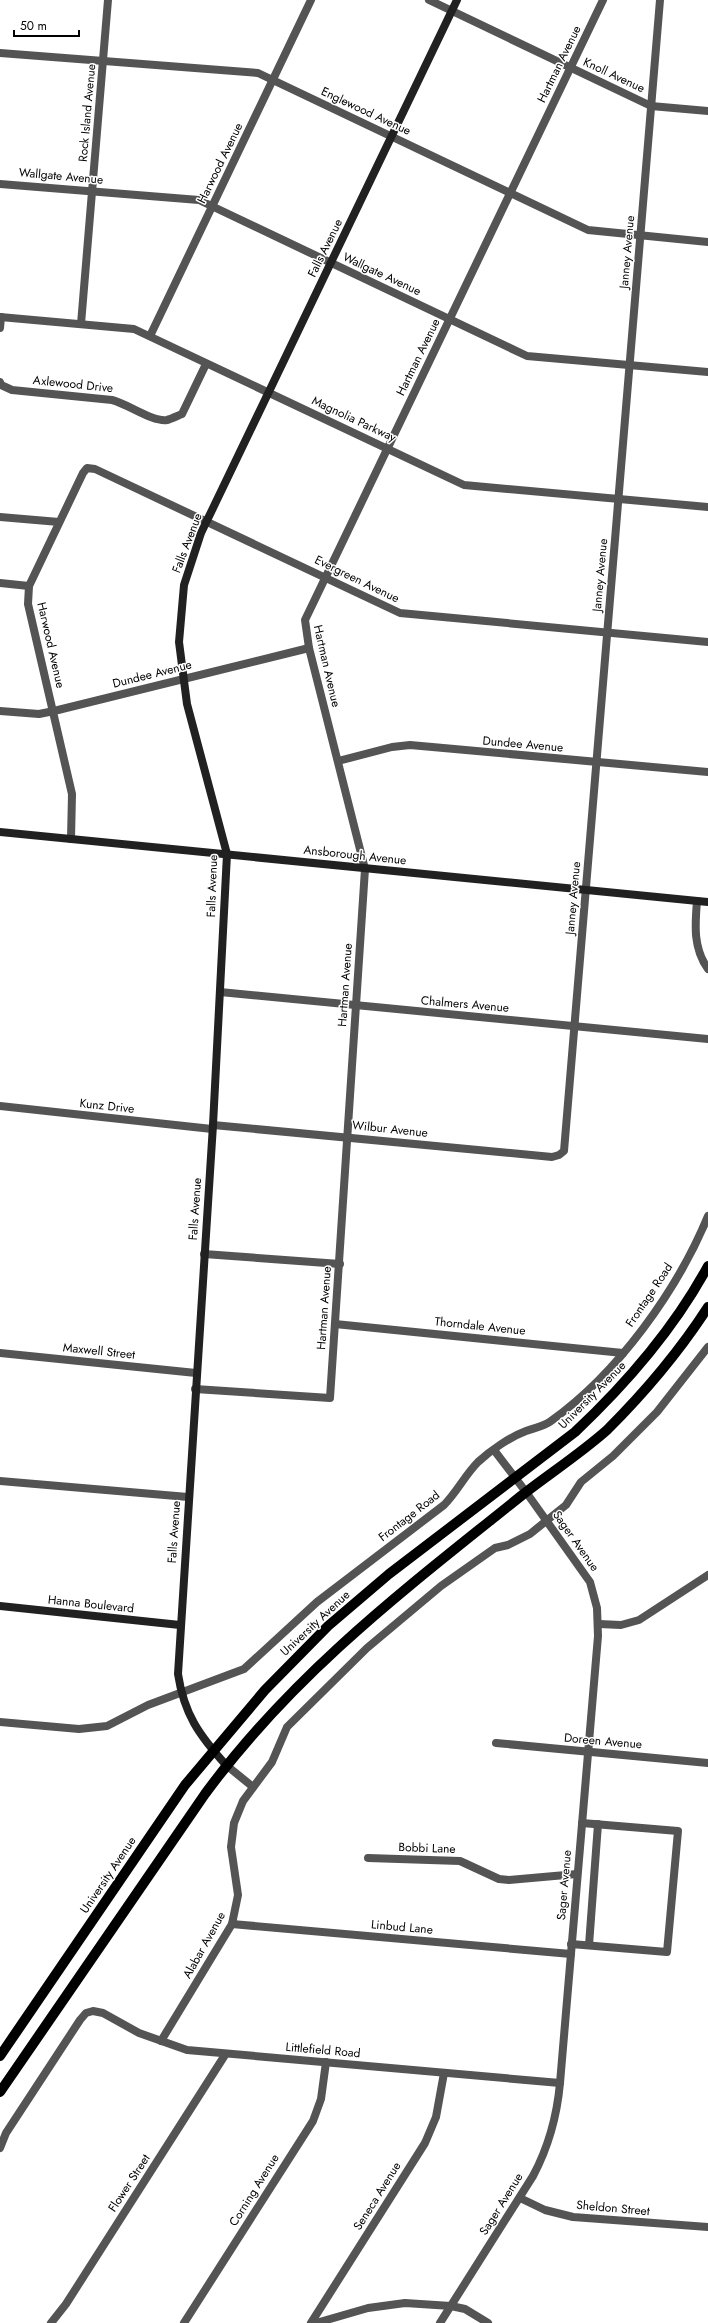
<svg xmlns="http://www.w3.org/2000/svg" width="708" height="2323" viewBox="0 0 708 2323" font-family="Jost,sans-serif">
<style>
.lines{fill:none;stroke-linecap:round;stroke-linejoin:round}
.street{stroke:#545454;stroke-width:8}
.secondary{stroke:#212121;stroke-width:8}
.primary{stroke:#000;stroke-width:10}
.labels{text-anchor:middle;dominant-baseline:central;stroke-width:3;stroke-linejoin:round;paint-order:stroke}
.street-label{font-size:12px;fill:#000;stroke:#fff}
</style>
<rect width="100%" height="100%" fill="#fff"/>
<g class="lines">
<g class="street">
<polyline points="429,0 651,106 708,111"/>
<polyline points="0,53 258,73 588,230 708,242"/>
<polyline points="0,184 199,200 527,356 708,372"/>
<polyline points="0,317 134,329 464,485 708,507"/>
<polyline points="81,324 108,0"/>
<polyline points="0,328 1,317"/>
<polyline points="150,336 311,0"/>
<path d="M0 382 1 385 12 390 112 400C128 404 152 422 167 420 171 419 177 416 182 414L206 364"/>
<polyline points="0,517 59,522"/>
<polyline points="0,583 29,586"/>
<polyline points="0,711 39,714 54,711 309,648"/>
<polyline points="338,761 392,747 410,745 708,772"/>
<polyline points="71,839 72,794 28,604 29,586 83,473 87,468 95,469 400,613 708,642"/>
<path d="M697 901C695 925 693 948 708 969"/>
<polyline points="220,992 708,1039"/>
<polyline points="0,1106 212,1129"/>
<polyline points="213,1125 552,1157 559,1155 564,1151 660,0"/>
<polyline points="204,1254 340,1264"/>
<polyline points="335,1324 623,1353"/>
<polyline points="0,1353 196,1373"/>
<polyline points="195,1389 330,1398 365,869 309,648 305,620 603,0"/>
<polyline points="0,1481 188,1497"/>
<polyline points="599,1624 621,1625 639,1620 708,1575"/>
<path d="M0 1722 79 1729 107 1726 148 1705 244 1669 317 1602 444 1505C457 1492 465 1475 478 1462 491 1450 510 1437 526 1431 536 1427 543 1427 551 1421 618 1373 677 1291 708 1216"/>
<polyline points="496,1743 708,1763"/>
<polyline points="226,1765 253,1787"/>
<polyline points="368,1858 460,1861 499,1879 509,1880 577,1874"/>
<polyline points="232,1924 571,1954"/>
<polyline points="571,1944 667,1952 678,1831 582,1823"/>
<polyline points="589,1945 598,1824"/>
<polyline points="161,2041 232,1924 238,1895 231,1847 234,1823 243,1801 272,1762 287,1727 367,1648 441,1586 495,1548 508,1545 530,1534 566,1505 581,1482 613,1456 657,1412 708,1347"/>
<polyline points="0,2148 6,2133 80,2020 86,2013 93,2011 103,2013 139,2033 187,2050 560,2083"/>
<polyline points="520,2198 545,2210 573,2217 708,2227"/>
<polyline points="51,2323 66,2304 225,2055"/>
<polyline points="184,2323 313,2121 321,2099 326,2062"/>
<polyline points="311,2323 425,2143 436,2117 444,2073"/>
<polyline points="316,2323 368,2308 405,2303 451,2306 465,2309 488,2323"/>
<path d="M440 2323 533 2176C549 2146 557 2116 560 2083L598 1636 597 1608 590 1582 526 1492 494 1450"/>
</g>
<g class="secondary">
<polyline points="0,832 708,902"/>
<polyline points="0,1606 180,1625"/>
<path d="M226 1765C199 1735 184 1714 178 1674L213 1125 227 854 187 704 179 642 184 585 201 533 457 0"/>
</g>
<g class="primary">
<path d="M0 2056 185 1785 265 1690 328 1626 389 1574 575 1432C627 1383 674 1329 708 1266"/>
<path d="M0 2092 205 1794C294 1673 405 1589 521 1496 549 1474 580 1454 607 1430 645 1392 679 1352 708 1307"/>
</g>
</g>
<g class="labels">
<g class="street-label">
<text transform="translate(559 64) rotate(-64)">Hartman Avenue</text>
<text transform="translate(614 75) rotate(25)">Knoll Avenue</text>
<text transform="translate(366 111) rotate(25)">Englewood Avenue</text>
<text transform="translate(87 113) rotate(-85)">Rock Island Avenue</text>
<text transform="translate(220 163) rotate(-64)">Harwood Avenue</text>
<text transform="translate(61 176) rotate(5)">Wallgate Avenue</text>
<text transform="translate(325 248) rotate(-64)">Falls Avenue</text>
<text transform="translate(627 252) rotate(-85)">Janney Avenue</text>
<text transform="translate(382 274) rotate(25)">Wallgate Avenue</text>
<text transform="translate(418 357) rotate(-64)">Hartman Avenue</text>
<text transform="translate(73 384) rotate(6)">Axlewood Drive</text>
<text transform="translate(354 419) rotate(25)">Magnolia Parkway</text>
<text transform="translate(187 543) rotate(-69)">Falls Avenue</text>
<text transform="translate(600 575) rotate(-85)">Janney Avenue</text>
<text transform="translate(357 579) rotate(26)">Evergreen Avenue</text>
<text transform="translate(51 645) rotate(77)">Harwood Avenue</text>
<text transform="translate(327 666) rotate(77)">Hartman Avenue</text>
<text transform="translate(152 674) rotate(-14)">Dundee Avenue</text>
<text transform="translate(523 744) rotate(5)">Dundee Avenue</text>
<text transform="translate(355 855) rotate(6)">Ansborough Avenue</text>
<text transform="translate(212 886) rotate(-88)">Falls Avenue</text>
<text transform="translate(573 898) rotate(-85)">Janney Avenue</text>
<text transform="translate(345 985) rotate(-86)">Hartman Avenue</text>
<text transform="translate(465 1004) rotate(5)">Chalmers Avenue</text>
<text transform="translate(107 1106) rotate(6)">Kunz Drive</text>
<text transform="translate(390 1129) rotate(6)">Wilbur Avenue</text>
<text transform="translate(195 1209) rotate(-86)">Falls Avenue</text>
<text transform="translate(649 1295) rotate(-56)">Frontage Road</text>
<text transform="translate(324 1308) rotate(-86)">Hartman Avenue</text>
<text transform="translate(480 1326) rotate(6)">Thorndale Avenue</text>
<text transform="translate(99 1351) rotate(6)">Maxwell Street</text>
<text transform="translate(592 1395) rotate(-45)">University Avenue</text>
<text transform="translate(409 1516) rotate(-38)">Frontage Road</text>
<text transform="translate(174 1532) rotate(-86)">Falls Avenue</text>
<text transform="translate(576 1541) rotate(55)">Sager Avenue</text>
<text transform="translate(91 1604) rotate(6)">Hanna Boulevard</text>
<text transform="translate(315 1623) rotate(-43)">University Avenue</text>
<text transform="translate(603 1741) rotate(5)">Doreen Avenue</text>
<text transform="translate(427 1848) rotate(2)">Bobbi Lane</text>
<text transform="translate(108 1875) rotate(-56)">University Avenue</text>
<text transform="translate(564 1885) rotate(-85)">Sager Avenue</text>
<text transform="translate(402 1927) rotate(5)">Linbud Lane</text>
<text transform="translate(204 1945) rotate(-61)">Alabar Avenue</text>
<text transform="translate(323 2050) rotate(5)">Littlefield Road</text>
<text transform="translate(129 2183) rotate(-57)">Flower Street</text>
<text transform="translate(254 2190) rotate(-58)">Corning Avenue</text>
<text transform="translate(377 2196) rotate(-58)">Seneca Avenue</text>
<text transform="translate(501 2204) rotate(-58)">Sager Avenue</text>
<text transform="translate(613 2208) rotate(5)">Sheldon Street</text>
</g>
</g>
<path d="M14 30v6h65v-6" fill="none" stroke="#000000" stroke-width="2"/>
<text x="20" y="30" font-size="12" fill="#000000" stroke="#ffffff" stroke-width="3" paint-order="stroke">50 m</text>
</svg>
